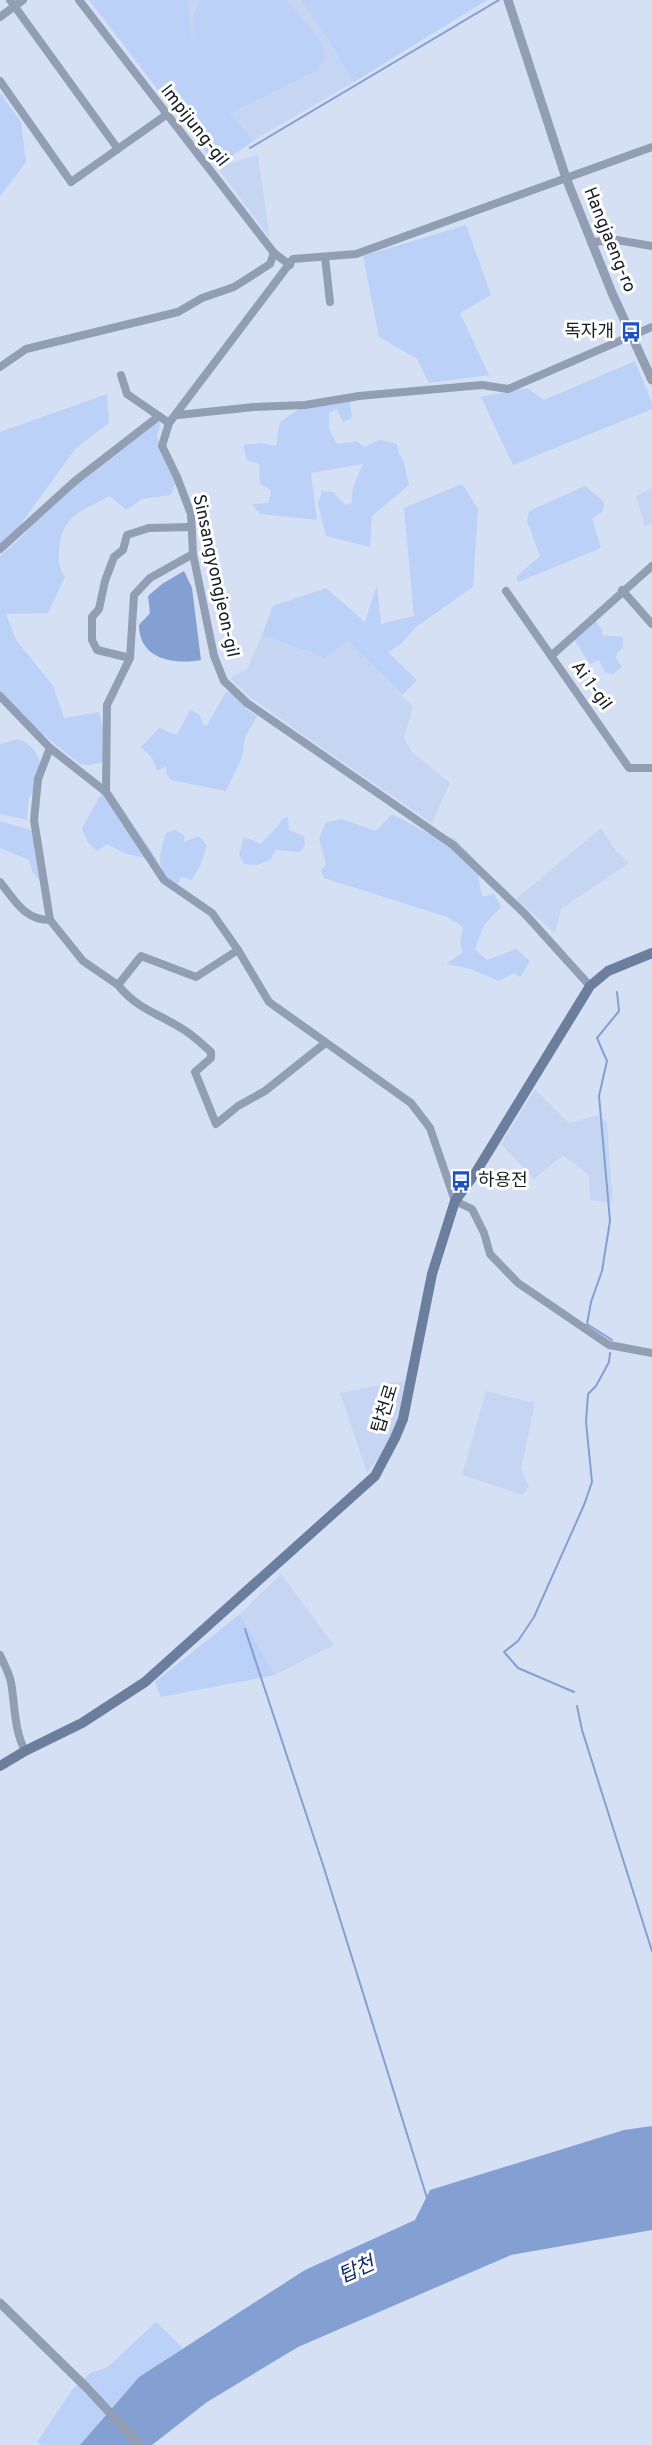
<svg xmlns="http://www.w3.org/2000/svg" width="652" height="2445" viewBox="0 0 652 2445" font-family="Overpass,'Noto Sans KR',sans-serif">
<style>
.built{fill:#c6d6f2}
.green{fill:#bbd1f7}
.water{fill:#849fd1}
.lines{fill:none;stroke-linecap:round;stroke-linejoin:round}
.stream{stroke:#849fd1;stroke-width:2}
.minor{stroke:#919eb4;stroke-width:8}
.tertiary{stroke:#919eb4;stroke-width:9}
.secondary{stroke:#6c7e9e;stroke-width:10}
.labels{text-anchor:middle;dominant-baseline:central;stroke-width:6;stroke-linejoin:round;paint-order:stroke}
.street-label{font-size:18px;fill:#171b22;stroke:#fff}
.poi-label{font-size:18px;fill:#171b22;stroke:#fff;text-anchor:end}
.water-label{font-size:20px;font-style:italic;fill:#102e69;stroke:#fff}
</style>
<rect width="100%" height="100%" fill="#d5e0f5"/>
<g class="built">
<polygon points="188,0 300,0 321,28 354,82 254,140 230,113 192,53"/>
<polygon points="258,155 270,238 217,167"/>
<polygon points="652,488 652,523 645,527 636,496"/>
<polygon points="262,635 324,658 347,640 413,707 404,738 413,753 450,783 432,823 302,734 249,696 230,678 247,669"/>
<polygon points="601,828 616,851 629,863 561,909 555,933 516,899"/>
<polygon points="535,1089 569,1123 598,1115 607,1122 613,1203 590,1200 589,1175 563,1155 534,1179 501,1144"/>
<polygon points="405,1380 400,1409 393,1434 382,1454 367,1473 340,1393"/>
<polygon points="486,1391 535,1403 521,1469 529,1486 523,1495 462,1475"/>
<polygon points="281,1574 334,1645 275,1675 240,1614"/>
</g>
<g class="green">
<polygon points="89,0 188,0 192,44 194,13 200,0 287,0 323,44 325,60 317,70 230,113 254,140 217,167"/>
<polygon points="300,0 487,0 354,82 321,28"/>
<polygon points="0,93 21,122 26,162 0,196"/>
<polygon points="466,225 491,295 460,313 489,375 429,383 417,359 379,337 363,256"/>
<polygon points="635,361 652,403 652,409 513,465 481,397 527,388 544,400"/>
<polygon points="107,394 109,423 75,449 18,528 0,546 0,432"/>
<path d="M349 394 352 418 343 422 337 409 329 413V429L337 444 357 441 364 447 380 440 397 444 398 452 403 459 409 485 372 516 370 547 326 536 318 504 322 491 333 492 345 505 352 503C350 488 358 477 363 464L311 473 317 520 260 514 252 504 269 503 271 490 260 484 259 464 247 460 243 445 260 443 276 446 280 422 309 402Z"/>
<path d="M161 421 157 436 165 461 176 482 171 495 142 499 126 510 110 496C83 510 61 516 59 550 58 562 59 567 65 577L48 613 6 614 16 640 53 686 64 718 99 712 104 732 103 762 90 765 80 764 36 729 0 692V556L24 535 52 497 88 476 92 463 124 443 137 428Z"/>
<polygon points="462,484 478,509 473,587 416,627 401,644 388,652 417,680 402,695 347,640 325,658 262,635 273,606 326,588 365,622 377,585 381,624 414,616 404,508"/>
<polygon points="585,486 604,502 603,511 592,519 601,548 518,582 516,577 540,556 527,521 529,511"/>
<polygon points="595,620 602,630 602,635 623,637 623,647 617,653 616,658 622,667 613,674 605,672 599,660 590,664 574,639"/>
<polygon points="226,692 234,694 247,706 246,709 257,716 245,737 242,757 226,791 171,780 166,773 167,766 157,771 152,758 141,747 159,728 177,735 190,710 199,714 204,725 207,725"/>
<path d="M19 739C37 747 41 760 43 778L29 797 27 820 0 814V744Z"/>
<polygon points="111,791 157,860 126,854 107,844 97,851 88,843 82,828 100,796"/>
<polygon points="392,814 431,835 454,838 475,860 482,897 494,894 501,907 484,925 475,949 487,960 516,949 530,961 520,977 514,973 499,981 471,969 446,964 463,952 460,943 463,927 447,917 324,878 321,870 326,864 319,839 326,822 342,819 376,831"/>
<path d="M288 817 289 830 304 836 305 845 300 852 276 850 270 860 257 865 244 864 239 855 244 837 261 844C268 835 278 828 282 819Z"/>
<polygon points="0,821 33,831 42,883 33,873 29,860 0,848"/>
<path d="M175 830 184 835V842L199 836 207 846 200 866 192 880 181 877 178 884C154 872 159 855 166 833Z"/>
<polygon points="240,1614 275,1675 161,1697 155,1682"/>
<polygon points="156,2322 183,2348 139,2377 80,2445 41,2445 37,2442 72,2390 90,2373 108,2367"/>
</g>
<g class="water">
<path d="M184 571 192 588 201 660C173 665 139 659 139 625L150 613 148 596 162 584Z"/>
<polygon points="652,2126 652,2230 511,2255 298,2347 207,2402 152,2445 80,2445 139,2377 305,2270 415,2220 430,2190 624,2130"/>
</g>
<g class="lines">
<g class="stream">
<polyline points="250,148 499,0"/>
<polyline points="612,1340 587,1324 591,1302 602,1271 610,1221 599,1096 607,1061 597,1038 619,1011 617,992"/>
<polyline points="245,1629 324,1868 427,2198"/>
<polyline points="574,1692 518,1668 504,1652 518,1641 534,1617 584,1505 592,1482 586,1422 588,1394 596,1386 609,1362 610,1353"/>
<polyline points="577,1706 582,1730 652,1951"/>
</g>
<g class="minor">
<polyline points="10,0 118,149"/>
<polyline points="79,0 274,253 290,265"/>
<polyline points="0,17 23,0"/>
<polyline points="0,81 71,182 166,115"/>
<polyline points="591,242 617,240 652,246"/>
<polyline points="325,257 330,302"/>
<polyline points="0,367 26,349 178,312 202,298 234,287 270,264 274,253"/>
<polyline points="121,375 127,394 169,423"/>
<polyline points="178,415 254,407 305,405 359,396 482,385 508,389 652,327"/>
<polyline points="0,549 75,481 159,416"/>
<polyline points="193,554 150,578 134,595 130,658 107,705 106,792 164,880 212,913 238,950 269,1002 411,1103 430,1128 455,1201 472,1209 484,1233 490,1254 518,1283 609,1345 652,1353"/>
<polyline points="622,590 652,624"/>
<polyline points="506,591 629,768 652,768"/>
<polyline points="551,656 652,566"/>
<polyline points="130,658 97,650 92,640 92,617 99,609 105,581 114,557 123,550 127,535 149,528 191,527"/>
<polyline points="0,696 50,748 106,792"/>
<polyline points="50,748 38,779 34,820 50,920 83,961 118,985 141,956 196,977 238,950"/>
<path d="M0 882C15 900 24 920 50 920"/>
<path d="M118 985C136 1008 157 1013 181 1028 192 1034 202 1044 211 1052V1058L195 1072 216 1124 238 1106 265 1091 324 1044"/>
<polyline points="590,986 525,914 453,845 247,703 224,681 214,656 193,554 191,514 177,477 162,446 169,423 293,259 356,254 652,147"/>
<path d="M0 1655C4 1664 9 1673 11 1682 15 1705 14 1730 25 1751"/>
</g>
<g class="tertiary">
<polyline points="508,0 566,178 612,293 652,380"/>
<polyline points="0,2303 86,2387 140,2445"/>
</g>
<polyline class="secondary" points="0,1766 25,1751 82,1723 145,1682 375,1476 395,1438 403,1419 432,1274 455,1201 476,1172 590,986 608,971 652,953"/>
</g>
<defs>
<g id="bus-bare" transform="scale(1.62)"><path d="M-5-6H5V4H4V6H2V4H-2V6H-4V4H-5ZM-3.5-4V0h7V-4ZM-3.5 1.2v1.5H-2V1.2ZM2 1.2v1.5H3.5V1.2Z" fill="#1b52bf" stroke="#fff" stroke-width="2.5" paint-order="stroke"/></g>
</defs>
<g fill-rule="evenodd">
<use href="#bus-bare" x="631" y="332"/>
<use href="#bus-bare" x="461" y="1181"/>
</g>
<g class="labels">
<g class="street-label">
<text transform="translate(194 126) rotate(52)">Impijung-gil</text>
<text transform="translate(609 240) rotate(68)">Hangjaeng-ro</text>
<text transform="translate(215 576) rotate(78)">Sinsangyongjeon-gil</text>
<text transform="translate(591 686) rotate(54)">Ai 1-gil</text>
<text transform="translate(386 1409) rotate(-73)">탑천로</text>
</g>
<g class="poi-label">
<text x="614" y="332">독자개</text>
<text x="478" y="1181" text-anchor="start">하용전</text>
</g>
<g class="water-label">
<text transform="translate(357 2271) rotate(-24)">탑천</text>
</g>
</g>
</svg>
